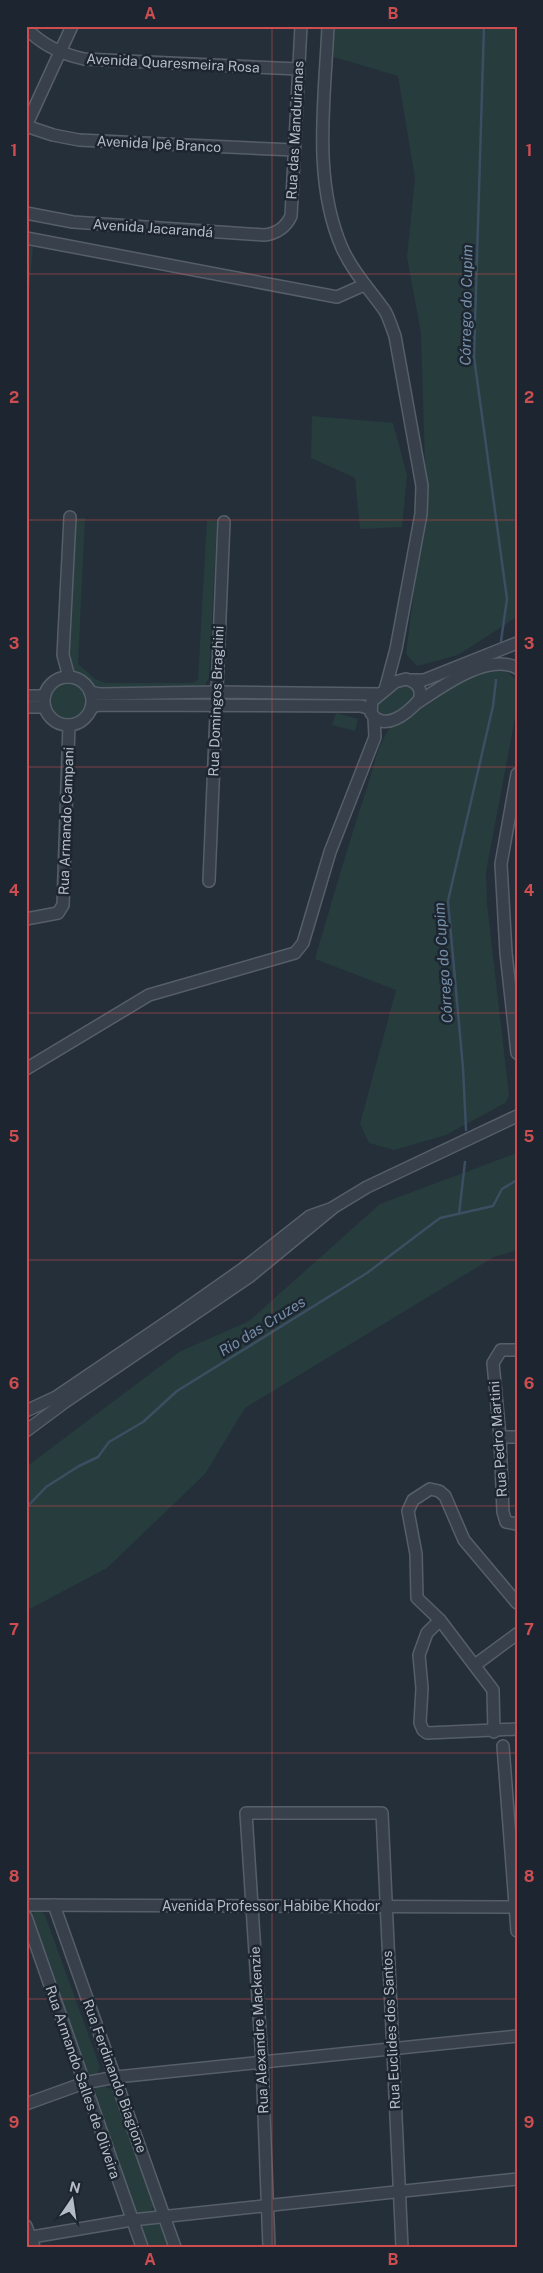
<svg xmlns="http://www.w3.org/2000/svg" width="543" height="2273" viewBox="0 0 543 2273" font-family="'Public Sans',sans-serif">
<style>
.green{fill:#273c3c}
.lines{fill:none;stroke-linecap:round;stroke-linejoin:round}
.stream{stroke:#3b4e62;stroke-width:2.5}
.minor-casing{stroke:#565f69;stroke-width:14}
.minor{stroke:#38414b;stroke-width:11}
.grid{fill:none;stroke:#ce4d50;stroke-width:1;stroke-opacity:0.55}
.labels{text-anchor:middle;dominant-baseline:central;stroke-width:5;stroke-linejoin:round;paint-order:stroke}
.street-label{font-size:14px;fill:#b4bcc6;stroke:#1d2630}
.water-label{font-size:15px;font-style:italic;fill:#768fa8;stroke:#1d2630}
.neatline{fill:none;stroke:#ce4d50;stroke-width:2}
.grid-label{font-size:16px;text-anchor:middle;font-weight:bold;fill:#ce4d50}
</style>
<rect width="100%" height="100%" fill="#242f3a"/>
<g class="green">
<polygon points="334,26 517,26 517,617 458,655 417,666 406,654 426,497 421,333 407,257 415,178 398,76 334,57"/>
<polygon points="26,246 33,247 26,326"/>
<polygon points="312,416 393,423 407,475 402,527 360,529 355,478 311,458"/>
<polygon points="75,518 85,518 78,664 95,679 106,683 192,683 198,680 207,520 217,521 209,678 203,688 95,690 71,672 67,662"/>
<path d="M503 668 517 681V707L486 872 487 904 509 1095 505 1103 446 1135 394 1150 369 1143 360 1124 396 990 315 959C332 902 348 844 367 788 373 770 377 747 388 731 403 709 477 670 503 668Z"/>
<circle cx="67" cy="700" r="20"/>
<path d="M402 684 414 687 415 696C410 703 396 715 388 716 384 717 380 714 376 712V702Z"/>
<polygon points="336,713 358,719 355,731 332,725"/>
<polygon points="517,1153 517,1250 494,1257 245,1408 205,1474 107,1568 26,1611 26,1467 179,1352 249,1321 380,1204"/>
<polygon points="35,1911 40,1911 45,1915 100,2067 97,2075 88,2076 29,1916"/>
<polygon points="102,2085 112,2090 154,2206 150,2213 142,2214 135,2211 94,2092 96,2088"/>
<polygon points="145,2223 157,2223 160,2225 168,2247 147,2247 141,2230"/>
</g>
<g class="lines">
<g class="stream">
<polyline points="484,26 474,357 507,599 501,641"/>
<polyline points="466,1130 463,1068 448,901 493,706 496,680"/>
<polyline points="459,1214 465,1162"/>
<polyline points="26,1508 46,1487 79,1466 98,1457 109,1442 143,1422 177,1391 367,1273 440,1218 493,1206 502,1189 517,1180"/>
</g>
<g class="minor-casing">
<g id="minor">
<polyline points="72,26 26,126 53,135 79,140 294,150"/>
<path d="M328 26C325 99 312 179 342 248 353 272 370 290 385 311 389 318 392 328 395 336L422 486 421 514 396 649 385 690"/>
<path d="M26 28C42 45 61 54 84 59L298 69"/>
<path d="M26 213 73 222 264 235C276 234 286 227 291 216L301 26"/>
<polyline points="26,238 337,297 364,285"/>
<circle cx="68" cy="701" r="24"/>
<polyline points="69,677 63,655 70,517"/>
<path d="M406 679C417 682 423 689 419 700 408 713 384 733 371 713L372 701 395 682Z"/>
<polyline points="411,680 424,680 517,643"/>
<polyline points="90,692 100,694 217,692 379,694"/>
<polyline points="26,696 44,696"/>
<path d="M417 703C441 687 488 652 517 668"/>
<polyline points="26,707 44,707"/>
<polyline points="90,711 92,707 99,705 361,706 371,709"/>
<polyline points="517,774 501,864 506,953 517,1053"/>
<polyline points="209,881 224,522"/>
<polyline points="26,919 58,913 63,905 69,725"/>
<polyline points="26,1069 149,995 295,953 303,943 330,852 375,737 374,717"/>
<polyline points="517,1350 501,1350 493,1363 500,1437 503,1512 506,1522 517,1524"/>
<polyline points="26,1411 56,1397 180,1313 244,1268 310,1216 330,1209"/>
<polyline points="26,1431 65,1402 249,1277 334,1207 367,1187 517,1116"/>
<polyline points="500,1437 517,1437"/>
<polyline points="440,1620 427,1633 419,1655 422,1688 420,1723 423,1730 427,1733 517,1729"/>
<polyline points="475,1665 517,1634"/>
<polyline points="494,1732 493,1690 440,1620 417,1598 416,1554 408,1511 413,1500 430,1489 439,1491 445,1496 464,1540 517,1603"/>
<polyline points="503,1746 517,1931"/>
<polyline points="26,1905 517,1907"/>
<polyline points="54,1905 175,2247"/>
<polyline points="26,1917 142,2247"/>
<polyline points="26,2104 84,2083 116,2077 517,2036"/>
<polyline points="26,2226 34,2247"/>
<polyline points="26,2238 132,2220 517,2179"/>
<polyline points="269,2247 262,2062 246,1813 382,1813 402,2247"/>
</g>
</g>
<use href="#minor" class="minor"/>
</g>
<path class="grid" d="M272 26V2247M26 274H517M26 520H517M26 767H517M26 1013H517M26 1260H517M26 1506H517M26 1753H517M26 1999H517"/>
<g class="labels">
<g class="street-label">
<text transform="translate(173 63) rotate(3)">Avenida Quaresmeira Rosa</text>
<text transform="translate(295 130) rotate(-87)">Rua das Manduiranas</text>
<text transform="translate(159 144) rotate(3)">Avenida Ipê Branco</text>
<text transform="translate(153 228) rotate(4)">Avenida Jacarandá</text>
<text transform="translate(216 701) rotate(-88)">Rua Domingos Braghini</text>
<text transform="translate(66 821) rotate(-88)">Rua Armando Campani</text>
<text transform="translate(498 1439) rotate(-94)">Rua Pedro Martini</text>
<text x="271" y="1906">Avenida Professor Habibe Khodor</text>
<text transform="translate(259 2030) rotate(-93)">Rua Alexandre Mackenzie</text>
<text transform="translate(391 2030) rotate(-93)">Rua Euclides dos Santos</text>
<text transform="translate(115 2076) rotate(70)">Rua Ferdinando Biagione</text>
<text transform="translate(83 2082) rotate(71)">Rua Armando Salles de Oliveira</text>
</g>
<g class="water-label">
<text transform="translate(466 305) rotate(-89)">Córrego do Cupim</text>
<text transform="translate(443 963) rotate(-94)">Córrego do Cupim</text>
<text transform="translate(262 1326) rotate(-32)">Rio das Cruzes</text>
</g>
</g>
<rect width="543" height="2273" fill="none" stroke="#1d2630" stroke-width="55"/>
<g transform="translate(72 2200) rotate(13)" stroke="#1d2630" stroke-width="4" paint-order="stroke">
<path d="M0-4L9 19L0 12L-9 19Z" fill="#b4bcc6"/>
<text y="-8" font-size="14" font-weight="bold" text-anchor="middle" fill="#b4bcc6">N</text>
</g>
<rect x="28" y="28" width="488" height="2218" class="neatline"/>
<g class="grid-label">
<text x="150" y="19">A</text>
<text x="393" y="19">B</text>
<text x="14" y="156">1</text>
<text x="529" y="156">1</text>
<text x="14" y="403">2</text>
<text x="529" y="403">2</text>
<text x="14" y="649">3</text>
<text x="529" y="649">3</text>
<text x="14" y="896">4</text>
<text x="529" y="896">4</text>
<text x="14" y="1142">5</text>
<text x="529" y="1142">5</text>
<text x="14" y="1389">6</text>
<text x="529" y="1389">6</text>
<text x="14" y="1635">7</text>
<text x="529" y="1635">7</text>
<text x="14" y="1882">8</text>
<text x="529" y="1882">8</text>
<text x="14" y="2128">9</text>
<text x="529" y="2128">9</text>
<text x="150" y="2265">A</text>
<text x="393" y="2265">B</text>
</g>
</svg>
